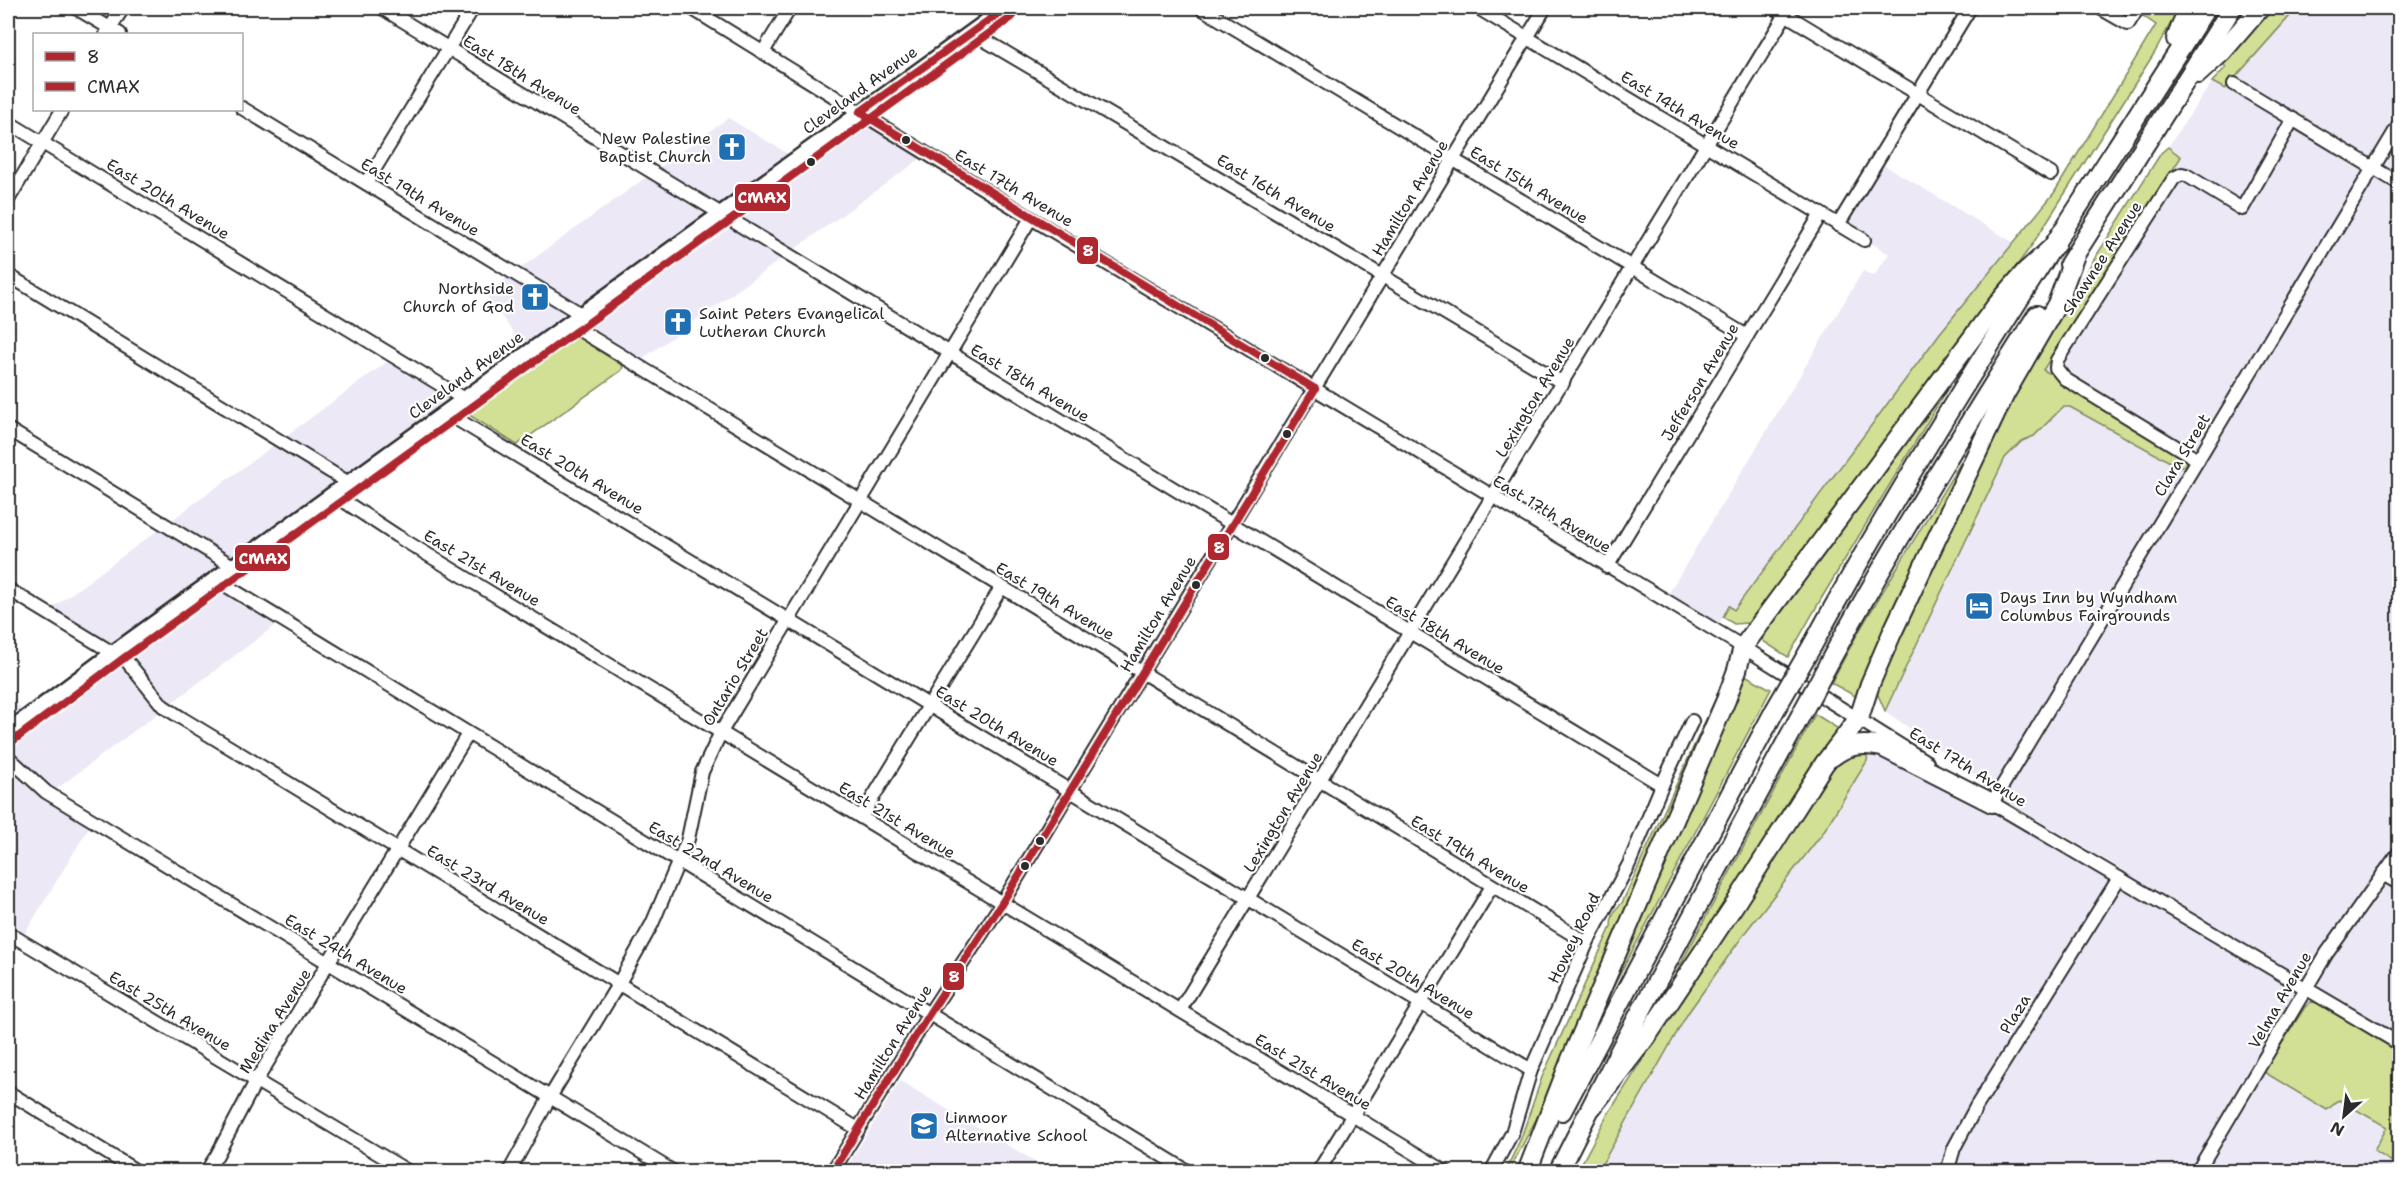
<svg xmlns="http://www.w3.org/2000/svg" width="2407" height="1179" viewBox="0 0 2407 1179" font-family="'Shantell Sans',sans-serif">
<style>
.built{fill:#ece8f6}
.green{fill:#d1e094;stroke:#7e8660;stroke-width:1.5}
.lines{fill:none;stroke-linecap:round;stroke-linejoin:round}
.minor-casing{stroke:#2b2b2b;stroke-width:16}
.major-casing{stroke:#2b2b2b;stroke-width:20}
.highway-casing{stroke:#2b2b2b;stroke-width:22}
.minor{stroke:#fff;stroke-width:12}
.major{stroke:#fff;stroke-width:15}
.highway{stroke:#fff;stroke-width:18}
.highway-bridge-casing{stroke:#2b2b2b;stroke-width:22;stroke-linecap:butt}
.highway-bridge{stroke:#fff;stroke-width:18}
.bus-1-casing{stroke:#fff;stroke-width:12}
.bus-2-casing{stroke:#fff;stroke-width:12}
.bus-1{stroke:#af272f;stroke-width:8}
.bus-2{stroke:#af272f;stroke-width:8}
.bus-dot{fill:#2b2b2b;stroke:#fff;stroke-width:2}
.labels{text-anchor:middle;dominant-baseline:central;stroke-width:4.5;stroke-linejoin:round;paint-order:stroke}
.street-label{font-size:16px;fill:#2b2b2b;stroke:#fff}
.poi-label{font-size:16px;fill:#2b2b2b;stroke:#fff;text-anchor:start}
.line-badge{stroke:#fff;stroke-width:2}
.badge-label{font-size:16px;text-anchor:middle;font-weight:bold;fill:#fff}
</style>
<rect width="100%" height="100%" fill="#fff"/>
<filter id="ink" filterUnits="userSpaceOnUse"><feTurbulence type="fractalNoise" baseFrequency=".0167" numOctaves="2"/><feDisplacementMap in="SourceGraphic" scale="12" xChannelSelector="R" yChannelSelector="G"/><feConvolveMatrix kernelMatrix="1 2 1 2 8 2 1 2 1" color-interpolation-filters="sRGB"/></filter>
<g filter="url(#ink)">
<g class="built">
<polygon points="2297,8 2399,8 2399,1171 1598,1172 1688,1013 1747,930 1822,834 1869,744 2120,878 2123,870 2009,803 2004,799 2005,796 1885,711 2005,458 2022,441 2034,435 2063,407 2070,407 2043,371 2181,157 2168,147 2212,82 2225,89"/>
<polygon points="860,112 927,154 639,361 623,366 575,336 536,363 485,294 728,118 797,159"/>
<polygon points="1876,160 2014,243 1940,333 1801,522 1733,610 1729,607 1715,630 1664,601 1863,271 1874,276 1889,254 1839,223"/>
<polygon points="395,356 465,398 214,578 281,621 47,796 91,824 19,943 8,936 8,691 28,719 111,656 44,614"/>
<polygon points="900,1081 1051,1171 844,1171"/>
</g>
<g class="green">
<polygon points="2148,8 2179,8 2155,52 2032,245 1754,620 1748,625 1747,623 1734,624 1723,617 1729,606 1734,610 1940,333 2054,193 2156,25 2143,16"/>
<polygon points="2269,8 2297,8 2225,89 2212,82 2226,67 2222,63"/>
<polygon points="2168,147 2181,157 2043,370 2051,374 2186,459 2186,465 2179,467 2070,407 2063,407 2034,436 2022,441 2005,458 1885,711 1878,695 1875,695 1876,686 2022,380 2044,339 2161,153"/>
<polygon points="575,335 623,366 622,370 517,445 466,413"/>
<polygon points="1961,366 1821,599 1788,657 1763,641 1762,637"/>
<polygon points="1991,412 1857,697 1831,683 1859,631"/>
<path d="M1729 669 1728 680 1543 1106 1509 1171 1505 1172 1521 1138 1542 1077 1611 927C1611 917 1614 909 1622 903Z"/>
<polygon points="1743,674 1771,689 1590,1031"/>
<polygon points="1815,714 1840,730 1657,1008"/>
<polygon points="1869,744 1867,761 1822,834 1747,930 1688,1013 1598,1171 1577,1172 1608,1114 1720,940 1824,764"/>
<polygon points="2311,1002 2318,1003 2399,1052 2399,1166 2374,1151 2387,1127 2339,1100 2327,1110 2264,1072 2305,1007"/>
</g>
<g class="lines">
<g class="minor-casing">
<g id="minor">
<polyline points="76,8 120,34"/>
<path d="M382 8C807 270 1235 527 1662 785"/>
<polyline points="691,8 1031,218 1743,647 1927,762"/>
<polyline points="980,8 995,15"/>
<polyline points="1201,8 1747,336"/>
<polyline points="1478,8 1864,240"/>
<polyline points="1775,8 2051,174"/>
<polyline points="2100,8 2128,24 2138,8"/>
<polyline points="971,32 1563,383"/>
<polyline points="106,34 123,8"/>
<polyline points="763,52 790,8"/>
<polyline points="2234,84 2400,184"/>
<polyline points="242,108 581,314"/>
<polyline points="8,122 464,399"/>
<polyline points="366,183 473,8"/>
<polyline points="8,200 62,110"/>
<polyline points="1838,225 1970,8"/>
<polyline points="8,275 349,483"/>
<polyline points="568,323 1587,943"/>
<polyline points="445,412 1531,1070"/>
<polyline points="8,429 233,566"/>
<polyline points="2198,460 2065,379 2056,368 2057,360 2174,178 2182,174 2186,175 2242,209 2293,119"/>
<polyline points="333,494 397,536 1446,1172"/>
<polyline points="1607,567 1821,214"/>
<polyline points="215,579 1189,1172"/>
<polyline points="8,589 113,653"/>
<polyline points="118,650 163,706 183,719 858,1129"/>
<polyline points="8,757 46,792 674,1172"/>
<polyline points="1987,800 2400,1044"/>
<polyline points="1992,803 2400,123"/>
<polyline points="861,817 1001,588"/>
<polyline points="2383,874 2400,884"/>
<polyline points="8,933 409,1172"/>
<polyline points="1180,1010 1786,14"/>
<polyline points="8,1092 138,1172"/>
<polyline points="206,1172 217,1155 256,1081 468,734"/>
<polyline points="509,1172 550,1097 619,983 652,924 688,839 702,772 721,732 1031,218"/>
<polyline points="832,1172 929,1014 1002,903 1545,8"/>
<polyline points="1318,1172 1492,886"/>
<polyline points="1491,1172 1512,1133 1531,1070 1587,943 1629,864 1662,785 1692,721"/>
<polyline points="1947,1172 1954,1148 1976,1107 2119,878"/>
<polyline points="2197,1172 2327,953 2400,851"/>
</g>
</g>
<g class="major-casing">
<polyline id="major" points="8,732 118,650 1006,8"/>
</g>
<g class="highway-casing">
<g id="highway">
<polyline points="2176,39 2188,8"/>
<polyline points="2198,74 2222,52 2260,8"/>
<polyline points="2069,264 2232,8"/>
<path d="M1812 646C1931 427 2072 219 2206 8"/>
<path d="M1830 661C1894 543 1965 428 2037 315"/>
<path d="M1832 757C1848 744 1863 743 1882 747L1992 803"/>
<polyline points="1592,1107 1647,1036 1735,904 1824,764 1859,718 1870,684 1892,633 2005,394 2057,304 2075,255"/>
<polyline points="1562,1111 1775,710"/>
<polyline points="1527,1172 1571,1059 1726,700 1737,670 1743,647 1995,307 2025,272 2056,244"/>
<polyline points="1558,1172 1620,1050 1796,724"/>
</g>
</g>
<use href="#minor" class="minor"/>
<use href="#major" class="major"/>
<use href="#highway" class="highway"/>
<g class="highway-bridge-casing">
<g id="highway-bridge">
<polyline points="1775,710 1812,646"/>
<polyline points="1796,724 1830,661"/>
</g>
</g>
<use href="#highway-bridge" class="highway-bridge"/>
<g class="bus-1-casing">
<g id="bus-1">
<polyline points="860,112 1315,389"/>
<polyline points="860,112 1006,8"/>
<polyline points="832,1172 929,1014 1002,903 1315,389"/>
</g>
</g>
<g class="bus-2-casing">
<polyline id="bus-2" points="14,740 124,658 1012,17"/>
</g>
<use href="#bus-1" class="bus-1"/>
<use href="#bus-2" class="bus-2"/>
</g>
</g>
<defs>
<g id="church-square" transform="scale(1.5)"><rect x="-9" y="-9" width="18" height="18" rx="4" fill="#1f6fb2" stroke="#fff"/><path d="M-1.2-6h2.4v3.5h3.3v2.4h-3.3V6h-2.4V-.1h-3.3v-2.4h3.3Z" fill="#fff"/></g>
<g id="hotel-square" transform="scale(1.5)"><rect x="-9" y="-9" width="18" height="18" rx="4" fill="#1f6fb2" stroke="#fff"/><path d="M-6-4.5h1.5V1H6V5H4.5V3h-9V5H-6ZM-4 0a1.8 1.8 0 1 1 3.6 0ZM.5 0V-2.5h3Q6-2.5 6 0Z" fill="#fff"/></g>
<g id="school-square" transform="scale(1.5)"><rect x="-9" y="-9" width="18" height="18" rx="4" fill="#1f6fb2" stroke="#fff"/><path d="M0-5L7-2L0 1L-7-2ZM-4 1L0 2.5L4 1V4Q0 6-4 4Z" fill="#fff"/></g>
</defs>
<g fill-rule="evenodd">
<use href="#church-square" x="732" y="147"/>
<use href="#church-square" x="535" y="297"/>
<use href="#church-square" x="678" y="322"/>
<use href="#hotel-square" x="1979" y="606"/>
<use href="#school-square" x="924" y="1126"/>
</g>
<g class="bus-dot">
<circle cx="906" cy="140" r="5"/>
<circle cx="811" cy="162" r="5"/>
<circle cx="1265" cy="358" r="5"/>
<circle cx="1287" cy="434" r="5"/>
<circle cx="1196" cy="585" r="5"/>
<circle cx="1040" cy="841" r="5"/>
<circle cx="1025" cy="866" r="5"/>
</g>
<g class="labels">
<g class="street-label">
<text transform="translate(522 75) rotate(32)">East 18th Avenue</text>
<text transform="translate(860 90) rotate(-36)">Cleveland Avenue</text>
<text transform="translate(1680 110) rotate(31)">East 14th Avenue</text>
<text transform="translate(1529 185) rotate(31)">East 15th Avenue</text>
<text transform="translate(1014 188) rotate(31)">East 17th Avenue</text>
<text transform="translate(1276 193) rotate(31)">East 16th Avenue</text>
<text transform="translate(420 197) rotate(31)">East 19th Avenue</text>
<text transform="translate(1410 198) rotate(-59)">Hamilton Avenue</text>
<text transform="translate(168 199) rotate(31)">East 20th Avenue</text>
<text transform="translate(2102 258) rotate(-57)">Shawnee Avenue</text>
<text transform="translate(466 375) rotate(-36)">Cleveland Avenue</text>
<text transform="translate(1700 382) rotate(-59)">Jefferson Avenue</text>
<text transform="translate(1030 383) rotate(31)">East 18th Avenue</text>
<text transform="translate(1535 397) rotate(-59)">Lexington Avenue</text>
<text transform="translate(2182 455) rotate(-59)">Clara Street</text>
<text transform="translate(582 474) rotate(31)">East 20th Avenue</text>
<text transform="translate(1552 514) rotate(31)">East 17th Avenue</text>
<text transform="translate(482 568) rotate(31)">East 21st Avenue</text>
<text transform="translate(1055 601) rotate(31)">East 19th Avenue</text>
<text transform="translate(1158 614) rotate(-59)">Hamilton Avenue</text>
<text transform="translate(1445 635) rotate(31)">East 18th Avenue</text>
<text transform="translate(735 677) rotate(-59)">Ontario Street</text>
<text transform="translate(997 726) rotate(31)">East 20th Avenue</text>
<text transform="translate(1968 767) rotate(32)">East 17th Avenue</text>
<text transform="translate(1283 812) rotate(-59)">Lexington Avenue</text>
<text transform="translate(897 820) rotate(31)">East 21st Avenue</text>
<text transform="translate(1470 854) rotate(31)">East 19th Avenue</text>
<text transform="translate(711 862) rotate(31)">East 22nd Avenue</text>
<text transform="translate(488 885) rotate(31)">East 23rd Avenue</text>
<text transform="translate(1574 938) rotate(-64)">Howey Road</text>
<text transform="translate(346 954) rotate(31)">East 24th Avenue</text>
<text transform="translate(1413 979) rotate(31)">East 20th Avenue</text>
<text transform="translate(2280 1000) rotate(-60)">Velma Avenue</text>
<text transform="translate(170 1011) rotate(31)">East 25th Avenue</text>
<text transform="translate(2015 1014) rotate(-58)">Plaza</text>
<text transform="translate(275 1021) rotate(-58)">Medina Avenue</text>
<text transform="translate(893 1042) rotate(-58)">Hamilton Avenue</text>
<text transform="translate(1313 1072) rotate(31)">East 21st Avenue</text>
</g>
<g class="poi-label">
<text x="711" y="138" text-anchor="end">New Palestine<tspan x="711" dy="18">Baptist Church</tspan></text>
<text x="514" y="288" text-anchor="end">Northside<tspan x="514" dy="18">Church of God</tspan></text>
<text x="699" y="313">Saint Peters Evangelical<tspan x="699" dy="18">Lutheran Church</tspan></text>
<text x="2000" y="597">Days Inn by Wyndham<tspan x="2000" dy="18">Columbus Fairgrounds</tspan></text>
<text x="945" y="1117">Linmoor<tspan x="945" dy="18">Alternative School</tspan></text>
</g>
</g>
<g class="line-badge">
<rect x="734" y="183" width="57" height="29" rx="6" fill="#af272f"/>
<rect x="1076" y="236" width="23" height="29" rx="6" fill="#af272f"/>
<rect x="1207" y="533" width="23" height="28" rx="6" fill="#af272f"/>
<rect x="234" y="544" width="57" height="28" rx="6" fill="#af272f"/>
<rect x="942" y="962" width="23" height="29" rx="6" fill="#af272f"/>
</g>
<g class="badge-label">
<text x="762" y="203">CMAX</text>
<text x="1088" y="256">8</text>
<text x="1219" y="553">8</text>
<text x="263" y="564">CMAX</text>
<text x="954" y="982">8</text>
</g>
<rect width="2407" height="1179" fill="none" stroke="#fff" stroke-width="30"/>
<rect x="15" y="15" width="2377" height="1149" fill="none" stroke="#2b2b2b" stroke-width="2" filter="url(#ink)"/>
<rect x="33" y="33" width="210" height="78" fill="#ffffff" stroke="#aaaaaa" stroke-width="1.5"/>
<rect x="45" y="52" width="30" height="9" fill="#af272f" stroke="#aaaaaa" stroke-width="1.5"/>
<text x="87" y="63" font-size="18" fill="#2b2b2b">8</text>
<rect x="45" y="82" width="30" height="9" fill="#af272f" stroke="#aaaaaa" stroke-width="1.5"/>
<text x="87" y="93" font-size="18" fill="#2b2b2b">CMAX</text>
<g transform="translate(2344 1116) rotate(208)" stroke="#ffffff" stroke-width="4.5" paint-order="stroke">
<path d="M0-4.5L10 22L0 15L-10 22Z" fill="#2b2b2b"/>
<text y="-9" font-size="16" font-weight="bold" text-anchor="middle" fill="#2b2b2b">N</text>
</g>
</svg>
